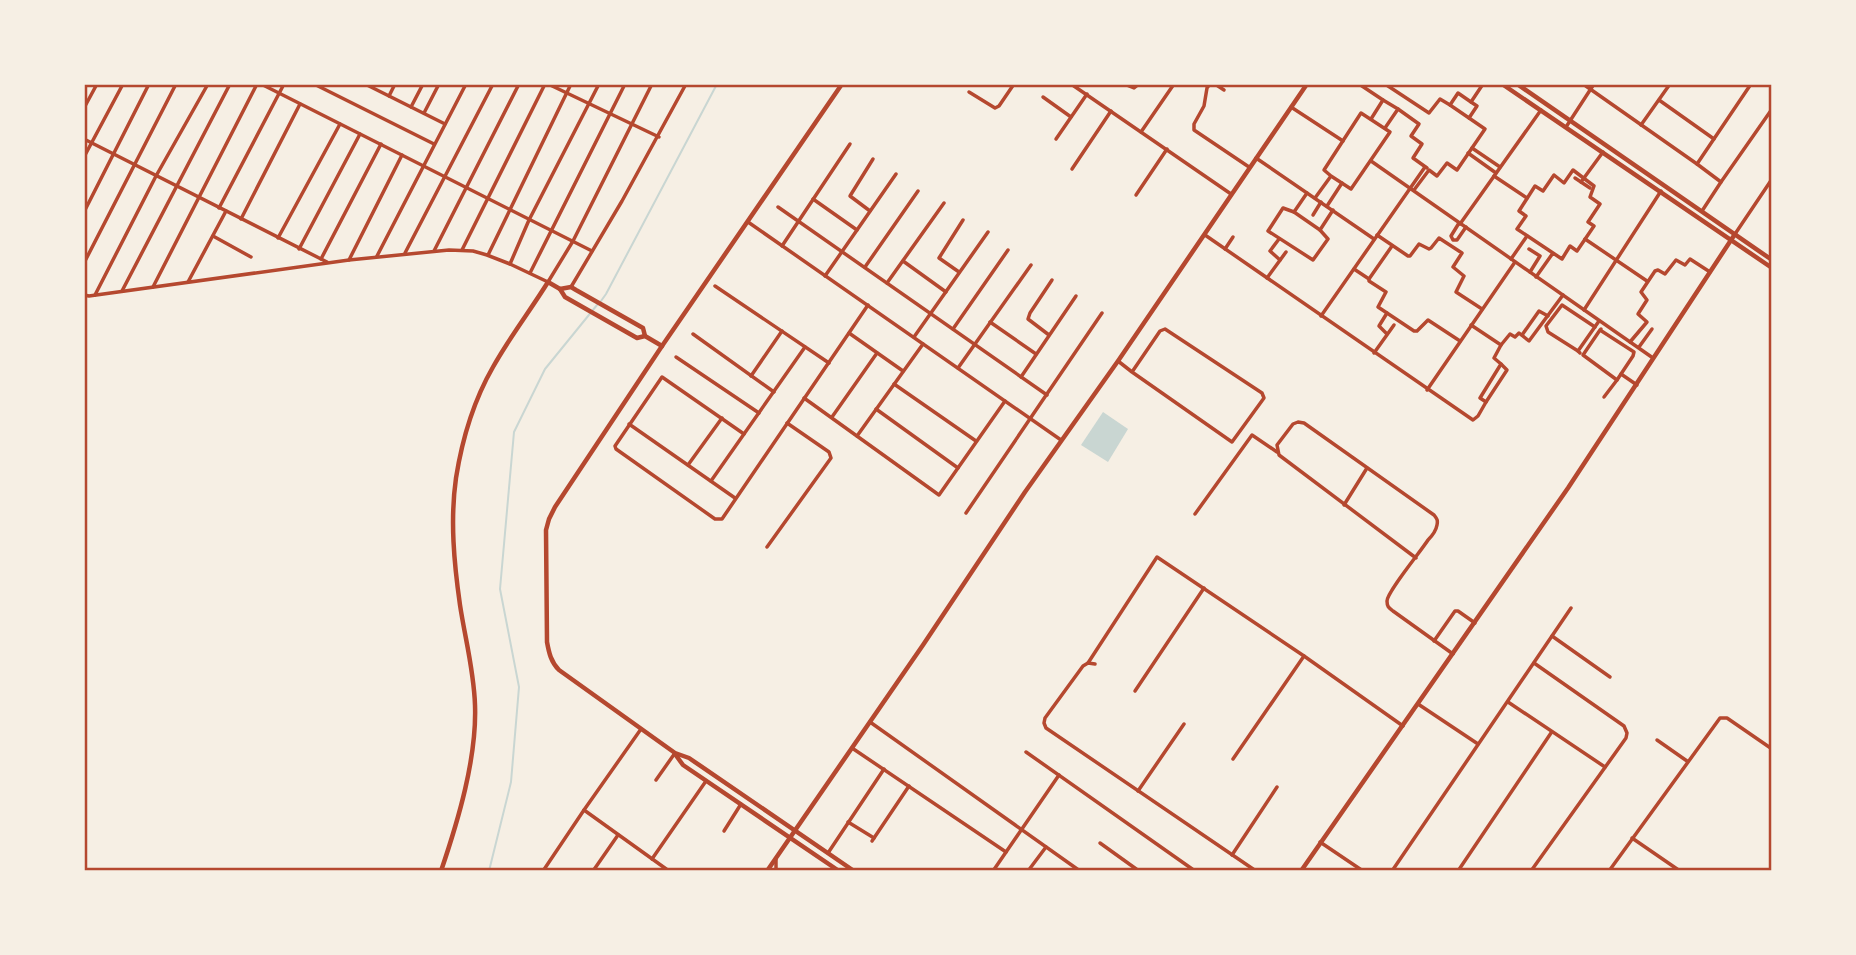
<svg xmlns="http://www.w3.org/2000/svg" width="1856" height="955" viewBox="0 0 1856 955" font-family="'Zilla Slab',serif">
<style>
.water{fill:#c9d6d2}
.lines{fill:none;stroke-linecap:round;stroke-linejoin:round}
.stream{stroke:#c9d6d2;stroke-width:2}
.minor{stroke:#b5482f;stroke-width:3.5}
.tertiary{stroke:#b5482f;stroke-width:4.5}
.neatline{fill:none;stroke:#b5482f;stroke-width:2.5}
</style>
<rect width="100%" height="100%" fill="#f6efe4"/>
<polygon class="water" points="1103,412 1128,429 1108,462 1081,445"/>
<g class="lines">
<g class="stream">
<polyline points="601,301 606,294 717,84"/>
<polyline points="489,871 511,782 519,687 500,589 514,432 545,369 597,305"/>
</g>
<g class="minor">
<polyline points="261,84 592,251"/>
<polyline points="314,84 434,144"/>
<polyline points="365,84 445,124"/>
<polyline points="548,84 659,137"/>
<polyline points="1071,84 1231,194"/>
<polyline points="1124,84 1134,88 1139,84"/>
<polyline points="1210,84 1207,88 1204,106 1194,124 1194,130 1249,167"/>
<polyline points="1215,84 1224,90"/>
<polyline points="1359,84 1383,100"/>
<polyline points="1385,84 1429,113 1440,99 1450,105 1458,93 1471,102 1483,84"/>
<polyline points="1583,84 1697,164 1751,84"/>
<polyline points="969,92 995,108 999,106 1014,84"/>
<polyline points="389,96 395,84"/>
<polyline points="1043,97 1071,117"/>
<polyline points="1659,100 1714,139"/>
<polyline points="1450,105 1469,118 1477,106 1471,102"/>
<polyline points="411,107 423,84"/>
<polyline points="1291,107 1343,141"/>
<polyline points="84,108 97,84"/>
<polyline points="1398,109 1419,124 1411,136 1422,144 1413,158 1427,168"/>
<polyline points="424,113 439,84"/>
<polyline points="1469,118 1485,129 1472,148"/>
<polyline points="1371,119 1383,100 1398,109 1385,128"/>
<polyline points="1641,125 1670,84"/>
<polyline points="1566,127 1594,84"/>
<polyline points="1141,132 1174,84"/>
<polyline points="84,139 327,262"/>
<polyline points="1056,139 1087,94"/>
<polyline points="1468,153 1496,173"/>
<polyline points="84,157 123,84"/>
<polyline points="1256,158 1374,239"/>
<polyline points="1371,161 1653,358"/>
<polyline points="1697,164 1721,182 1702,211"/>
<polyline points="1072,169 1111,111"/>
<polyline points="1494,176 1527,198"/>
<polyline points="1575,178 1590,188"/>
<polyline points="1581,182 1603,152"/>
<polyline points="1721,182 1772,109"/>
<polyline points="1414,190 1429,170 1437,176 1447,163 1457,170 1472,148 1500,167"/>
<polyline points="1307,193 1294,212 1283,208 1268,231 1313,260 1328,239 1320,230 1333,210"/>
<polyline points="1136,195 1167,149"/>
<polyline points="1315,198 1331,176 1351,189 1390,132 1361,113 1324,170 1331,176"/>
<polyline points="813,199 857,230"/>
<polyline points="1327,206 1342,183"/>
<polyline points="778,207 1047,395"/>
<polyline points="219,208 284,84"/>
<polyline points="870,211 850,196 873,159"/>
<polyline points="84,212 149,84"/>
<polyline points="1294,212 1320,230"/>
<polyline points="1313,215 1321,202"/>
<polyline points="241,219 300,104"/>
<polyline points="748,222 1061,440"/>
<polyline points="1459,223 1451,236 1453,240 1457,240 1466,227"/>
<polyline points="1460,224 1541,110"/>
<polyline points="1735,234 1772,179"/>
<polyline points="1205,235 1473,420 1478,416 1486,402 1480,398 1501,364 1494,358 1501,345 1510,334 1515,337 1519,333 1529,341 1563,295"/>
<polyline points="1377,235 1408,256 1410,256 1419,244 1429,249 1431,248 1439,238 1462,253 1453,267 1464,276 1456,292 1482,309"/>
<polyline points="213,236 251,257"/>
<polyline points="278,238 340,124"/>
<polyline points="1279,239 1270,251 1280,260"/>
<polyline points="1585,239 1647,281"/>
<polyline points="782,246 850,144"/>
<polyline points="1392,246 1369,279 1369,281 1386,292 1378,307 1414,331 1417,331 1428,320 1460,341"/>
<polyline points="299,249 360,134"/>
<polyline points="1225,249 1233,237"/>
<polyline points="1529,249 1540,256 1530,272"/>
<polyline points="462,250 545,84"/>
<polyline points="434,251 519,84"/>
<polyline points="405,253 493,84"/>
<polyline points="488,255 571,84"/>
<polyline points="377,256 466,84"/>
<polyline points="321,259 381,144"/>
<polyline points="1511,259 1527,236"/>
<polyline points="349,260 402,155"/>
<polyline points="903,261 946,292"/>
<polyline points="84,263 176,84"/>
<polyline points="510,264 529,220 599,84"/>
<polyline points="865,267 918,191"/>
<polyline points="1354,269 1369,279"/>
<polyline points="959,272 939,258 963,220"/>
<polyline points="530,273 625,84"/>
<polyline points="825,276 896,174"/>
<polyline points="1536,277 1553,253 1517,229 1526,216 1519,211 1535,186 1543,191 1554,175 1564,183 1573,170 1594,186 1590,197 1600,204 1588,222 1594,226 1577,251 1570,246 1562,259 1553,253"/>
<polyline points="1267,278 1286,252"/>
<polyline points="188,282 226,211"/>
<polyline points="887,283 944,203"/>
<polyline points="715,286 829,363"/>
<polyline points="153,287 257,84"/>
<polyline points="571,287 622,201 686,84"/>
<polyline points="122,291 230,84"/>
<polyline points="84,295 89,296 349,260 449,250 473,251 487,255 510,264 548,282 573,241 652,84"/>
<polyline points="95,295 156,176 208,84"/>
<polyline points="1584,310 1661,191"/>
<polyline points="1387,313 1379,326 1387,334"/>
<polyline points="1321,316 1425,167"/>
<polyline points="990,322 1036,354"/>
<polyline points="1471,325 1501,345"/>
<polyline points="953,329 1008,250"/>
<polyline points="1600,330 1634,352 1633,356 1617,380 1583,355 1600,330 1601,329"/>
<polyline points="849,333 903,371"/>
<polyline points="693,334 774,392"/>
<polyline points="1049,335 1028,319 1030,313 1052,280"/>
<polyline points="1522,335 1539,311 1548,316"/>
<polyline points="914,337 988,232"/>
<polyline points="1630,342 1647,322 1638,314 1647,300 1641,292 1655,271 1658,270 1665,274 1676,260 1685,265 1690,259 1710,272"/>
<polyline points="1639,347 1652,329"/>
<polyline points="1578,351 1548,332 1546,326 1562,305 1595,327"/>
<polyline points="1374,353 1394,325"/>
<polyline points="1580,353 1578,351 1599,321"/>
<polyline points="676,357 759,413"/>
<polyline points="1118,361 1132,372 1232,442 1264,398 1262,393 1165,329 1160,331 1132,372"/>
<polyline points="958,368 1031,265"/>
<polyline points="1621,374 1637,385"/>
<polyline points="751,376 782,331"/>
<polyline points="1021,377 1076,296"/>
<polyline points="894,384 976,441"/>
<polyline points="1427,390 1515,262"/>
<polyline points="1604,397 1617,380"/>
<polyline points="804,398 939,495 1005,401"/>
<polyline points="1486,402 1507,370 1501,364"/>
<polyline points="876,409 958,468"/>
<polyline points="832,417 877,353"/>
<polyline points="629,424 735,498"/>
<polyline points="744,434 662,377 615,446 616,449 715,519 722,519 868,305"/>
<polyline points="857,436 923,344"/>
<polyline points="688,465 722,418"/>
<polyline points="711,481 805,347"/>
<polyline points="1344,505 1367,468"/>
<polyline points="966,513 1102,313"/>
<polyline points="1195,514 1252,435 1277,452"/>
<polyline points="767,547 831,458 829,452 787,423"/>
<path d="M1416 558 1279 455 1277 445 1293 424 1298 422 1304 423 1434 515C1437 519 1438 520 1437 525 1436 531 1432 536 1428 540 1421 551 1387 592 1387 601 1387 607 1389 608 1393 611L1453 654"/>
<polyline points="1552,636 1610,677"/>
<polyline points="1434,641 1455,611 1458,611 1475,623"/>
<polyline points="1088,663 1157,557 1304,656 1403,726"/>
<polyline points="1095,664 1088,663 1083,666 1045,718 1044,723 1046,728 1256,871"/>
<polyline points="1135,691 1204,588"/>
<polyline points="1508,702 1605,767"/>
<polyline points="1418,704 1478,744"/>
<polyline points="870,722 1080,871"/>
<polyline points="641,729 584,810 669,871"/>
<polyline points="1657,740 1687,761"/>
<polyline points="852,748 1006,852"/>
<polyline points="1026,752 1195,871"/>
<polyline points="1233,759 1304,656"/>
<polyline points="656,780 675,753"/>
<polyline points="1138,791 1184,724"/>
<polyline points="848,822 874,838"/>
<polyline points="724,831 741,804"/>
<polyline points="1632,838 1680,871"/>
<polyline points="872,841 909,786"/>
<polyline points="1320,842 1363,871"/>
<polyline points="1100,843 1139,871"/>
<polyline points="828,853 884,769"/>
<polyline points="1232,855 1277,787"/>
<polyline points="652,859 706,781"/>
<polyline points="776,859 776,871"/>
<polyline points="543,871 584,810"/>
<polyline points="593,871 618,835"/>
<polyline points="993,871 1059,775"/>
<polyline points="1028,871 1046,847"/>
<polyline points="1392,871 1571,608"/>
<polyline points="1458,871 1551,733"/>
<polyline points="1531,871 1626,738 1627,733 1624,726 1534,663"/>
<polyline points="1609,871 1720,718 1727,718 1772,749"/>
<polyline points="1769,871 1772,867"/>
</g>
<g class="tertiary">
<path d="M842 84 662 346 555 507 549 519 546 530 547 642C549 653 551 662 559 670L675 753 689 758 854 871"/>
<polyline points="1502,84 1772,268"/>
<polyline points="1517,84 1772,260"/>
<polyline points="560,289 571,287 576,290 643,328 645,336"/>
<polyline points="675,754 683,765 839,871"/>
<path d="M441 871C458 821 477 758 475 705 474 671 465 638 460 605 454 563 450 520 456 478 462 440 474 400 493 367 509 338 530 311 548 282L560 289 565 297 637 338 645 336 662 346"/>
<polyline points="767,871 923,645 1025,492 1118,361 1307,84"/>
<polyline points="1301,871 1568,488 1735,234"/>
</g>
</g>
<rect width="1856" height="955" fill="none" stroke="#f6efe4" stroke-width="172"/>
<rect x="86" y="86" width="1684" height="783" class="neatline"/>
</svg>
